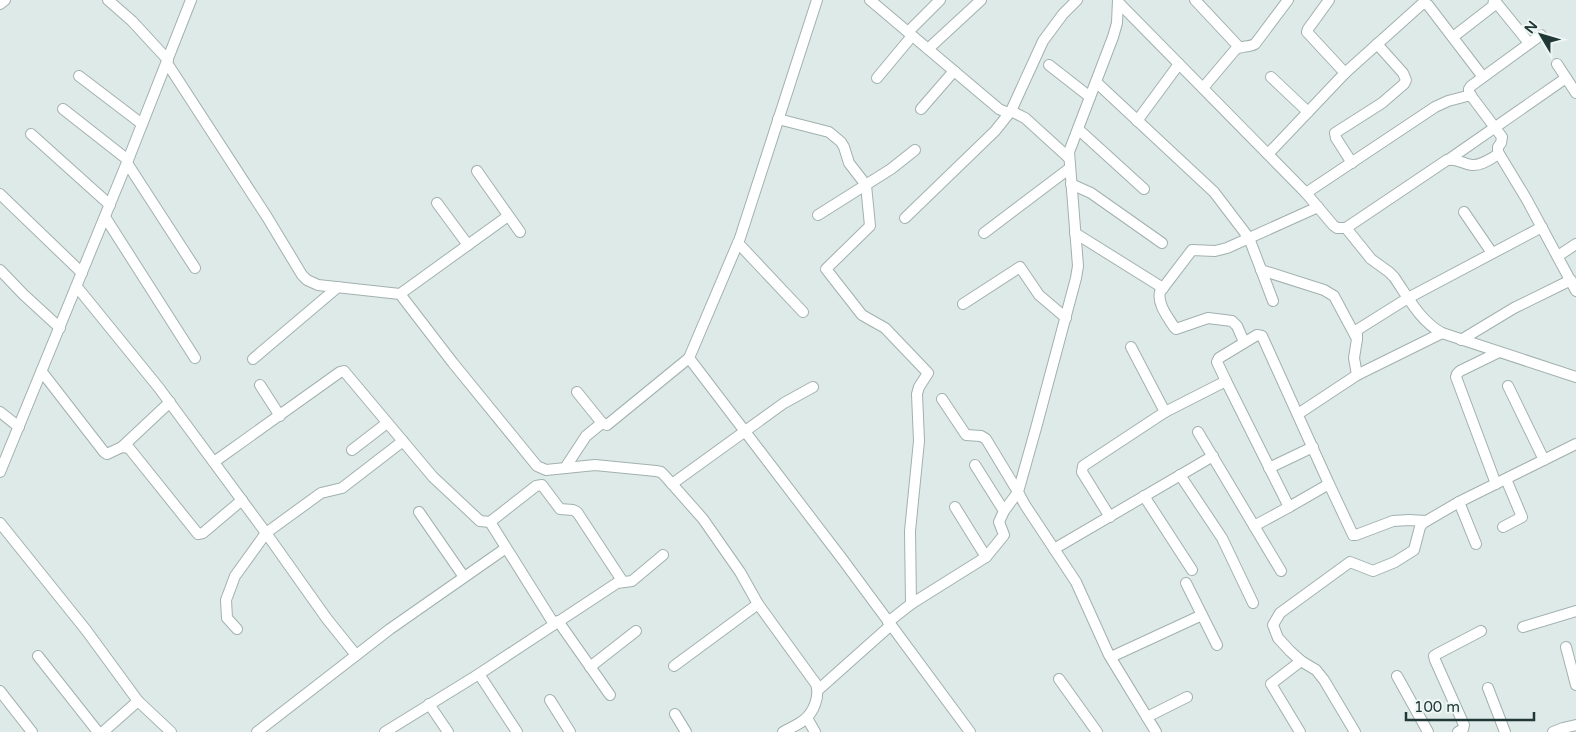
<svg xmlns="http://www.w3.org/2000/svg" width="1576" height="732" viewBox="0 0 1576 732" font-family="'Varela Round',sans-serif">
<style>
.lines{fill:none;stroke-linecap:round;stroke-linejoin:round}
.minor-casing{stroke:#a1b1af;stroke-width:12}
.minor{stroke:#fff;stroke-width:10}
</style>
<rect width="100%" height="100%" fill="#deeae7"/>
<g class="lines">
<g class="minor-casing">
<g id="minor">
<polyline points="108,0 132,21 168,60"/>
<polyline points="870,0 999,109 1008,113 1011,111 1025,118 1069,158"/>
<polyline points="1118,0 1117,23 1113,37 1069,152 1078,266 1076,278 1036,428 1018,492 1025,505 1076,582 1109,655 1156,732"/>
<polyline points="1195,0 1239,47"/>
<polyline points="1329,0 1308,29 1307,32 1345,73"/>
<polyline points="1495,1 1529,43"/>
<path d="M1118 2 1306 193 1333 225 1337 228H1346L1447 160C1458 158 1462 164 1472 165 1482 166 1491 158 1499 154"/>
<polyline points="0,4 5,0"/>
<polyline points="908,32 940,0"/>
<polyline points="1541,35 1471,86 1469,89 1469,93 1502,137 1501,143 1498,147 1498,152 1527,200 1576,291"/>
<polyline points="1453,37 1493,6 1494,0"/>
<polyline points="928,49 981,0"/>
<path d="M167 63 267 217 302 275 307 280 318 285 400 294 453 363 537 466 546 470 595 465 656 471 661 472 665 476 703 519 740 572 758 604 816 684C820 696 814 712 804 720 798 725 790 728 783 732"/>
<polyline points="1557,64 1576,93"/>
<polyline points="1049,65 1090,97"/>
<polyline points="79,76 142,124"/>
<polyline points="1271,77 1308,112"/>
<polyline points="877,78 912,36"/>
<polyline points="1096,82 1214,192 1249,238 1273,301"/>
<path d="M1203 88 1235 50C1241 45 1248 48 1255 44L1288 0"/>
<polyline points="63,109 128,160"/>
<polyline points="921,109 954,71"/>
<polyline points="778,119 829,132 841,142 844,147 849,163 866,185 870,226 826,269 862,315 885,328 928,373 919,387 917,394 919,441 910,531 911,604"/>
<polyline points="1137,121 1179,64"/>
<polyline points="1078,129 1144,189"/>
<polyline points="31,134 110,205"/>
<polyline points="1268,154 1345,73 1423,3 1428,5 1483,77"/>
<polyline points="1448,160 1566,78"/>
<polyline points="127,163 195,268"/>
<polyline points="1352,163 1336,138 1335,133 1382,103 1404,84 1406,80 1403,73 1377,44"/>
<polyline points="477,171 520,232"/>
<polyline points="1071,184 1091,193 1162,243"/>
<polyline points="1306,193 1435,107 1448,101 1471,95"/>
<polyline points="0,194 82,273"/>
<polyline points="437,203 468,245"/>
<polyline points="1464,212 1492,253"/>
<polyline points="818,215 891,169 915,150"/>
<polyline points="105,217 195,358"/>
<polyline points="905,218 995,131 1011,111 1043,41 1063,14 1077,0"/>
<path d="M1346 228 1371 259 1389 272 1394 277C1408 297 1420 321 1442 333L1576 377"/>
<polyline points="984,233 1070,168"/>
<polyline points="1075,233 1163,288"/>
<polyline points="738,243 803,312"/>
<polyline points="1558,256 1576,244"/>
<polyline points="0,270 23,294 60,328"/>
<polyline points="1261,270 1324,290 1334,296 1357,339 1354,358 1357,375"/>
<polyline points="77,287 159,388 266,533 327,619 356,655"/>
<polyline points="400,294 508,216"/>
<polyline points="963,304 1020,267 1039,295 1066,318"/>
<polyline points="1357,339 1357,330 1408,298 1542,227"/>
<polyline points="1461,340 1514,308 1571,280"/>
<path d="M1244 342 1237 326 1232 321 1208 318 1176 329 1174 327C1168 317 1157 304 1160 292L1192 250 1215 251 1227 248 1318 207"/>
<polyline points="1131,347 1165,412"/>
<polyline points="689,358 843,560 970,732"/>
<polyline points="253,359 338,287"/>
<polyline points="42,372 104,452 107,454 122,447 129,448 198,534 203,533 242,500"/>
<polyline points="1226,381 1217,362 1219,358 1257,335 1262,336 1329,484"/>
<polyline points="260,385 280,416"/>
<polyline points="1508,386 1544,460"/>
<polyline points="577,392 602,423 607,425 689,358 740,238 817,0"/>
<polyline points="942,399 966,435 981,436 986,439 1018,492 1004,511 999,522 1004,535 986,557"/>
<polyline points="0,412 19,427"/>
<polyline points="1298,414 1357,375 1442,333"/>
<polyline points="1198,432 1281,571"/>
<polyline points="122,447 170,402"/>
<polyline points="352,450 387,423"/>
<polyline points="214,462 340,372 344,371 433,477 480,521 490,522 536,486 542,485 560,509 573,510 577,512 623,582"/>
<polyline points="975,465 1004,511"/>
<polyline points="565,468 586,436 602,423"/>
<polyline points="1269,468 1313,447"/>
<polyline points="0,472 128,160 191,0"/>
<polyline points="1180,475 1222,538 1253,603"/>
<polyline points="672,484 784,403 813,387"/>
<polyline points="1496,484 1456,377 1457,374 1460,371 1499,352"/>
<polyline points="1144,496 1192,570"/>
<polyline points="1459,502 1476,544"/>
<polyline points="419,512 464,577"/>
<polyline points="1110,517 1082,472 1083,466 1165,412 1226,381 1289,507 1329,484 1353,535 1356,535 1393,521 1409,520 1426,521"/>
<polyline points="490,522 554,624"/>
<polyline points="0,523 86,630 138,701 171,732"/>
<polyline points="1254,526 1289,507"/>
<polyline points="1503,527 1522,517 1506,479"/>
<polyline points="1054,549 1213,456"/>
<polyline points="1186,583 1217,645"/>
<polyline points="558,621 610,695"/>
<polyline points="888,622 911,604 986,557 955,507"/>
<polyline points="1523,627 1576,611"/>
<polyline points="237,629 227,618 226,600 235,576 266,533 321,493 342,488 403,441"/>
<polyline points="1566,647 1576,685"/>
<polyline points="38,656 98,732"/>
<polyline points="1111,657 1202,615"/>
<polyline points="674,666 758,604"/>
<polyline points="590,667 636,631"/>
<polyline points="479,674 517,732"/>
<polyline points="1397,676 1428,732"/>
<polyline points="1059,679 1097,732"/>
<polyline points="1488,688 1505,732"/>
<polyline points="818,690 891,625"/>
<polyline points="0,691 32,732"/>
<polyline points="550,700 570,732"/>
<polyline points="429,704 448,732"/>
<polyline points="675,714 686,732"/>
<polyline points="1147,717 1187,697"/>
<polyline points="807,718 815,732"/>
<polyline points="103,732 138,701"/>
<polyline points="257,732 390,629 506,548"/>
<polyline points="385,732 479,674 617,583 632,581 663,555"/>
<polyline points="1300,732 1271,684 1301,661"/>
<polyline points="1355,732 1324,680 1316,670 1301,661 1290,651 1278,638 1273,625 1280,613 1350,562 1373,571 1395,562 1414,550 1420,527 1423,523 1459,502 1576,444"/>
<polyline points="1458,732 1463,729 1464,725 1435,660 1434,656 1437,654 1481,631"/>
<polyline points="1553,732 1563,728 1576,725"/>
</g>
</g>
<use href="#minor" class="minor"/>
</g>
<g transform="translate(1541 35) rotate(308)" stroke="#eef6f4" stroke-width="4" paint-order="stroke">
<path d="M0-4L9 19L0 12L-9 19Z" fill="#203937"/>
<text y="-8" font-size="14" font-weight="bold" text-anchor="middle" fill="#203937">N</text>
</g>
<path d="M1406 712v8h128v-8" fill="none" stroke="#203937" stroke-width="2.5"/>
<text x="1414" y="712" font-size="15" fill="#203937" stroke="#eef6f4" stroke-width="4" paint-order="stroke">100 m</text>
</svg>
